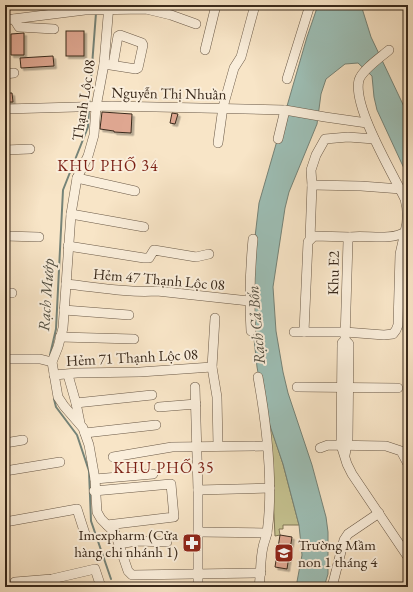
<svg xmlns="http://www.w3.org/2000/svg" width="413" height="592" viewBox="0 0 413 592" font-family="'EB Garamond',serif">
<style>
.green{fill:#c5c290;stroke:#807656}
.water{fill:#9dbfb6;stroke:#758378}
.lines{fill:none;stroke-linecap:round;stroke-linejoin:round}
.stream{stroke:#758378;stroke-width:2}
.building{fill:#dfa791;stroke:#3a2a1c;filter:url(#shadow)}
.minor-casing{stroke:#6a5947;stroke-width:10}
.minor{stroke:#faeedb;stroke-width:9}
.labels{text-anchor:middle;dominant-baseline:central;stroke-width:4;stroke-linejoin:round;paint-order:stroke}
.street-label{font-size:15px;fill:#3a2a1c;stroke:#faeedb}
.poi-label{font-size:15px;fill:#3a2a1c;stroke:#faeedb;text-anchor:end}
.neighbourhood-label{font-size:16px;letter-spacing:1px;fill:#7a1f14;stroke:#faeedb}
.water-label{font-size:16px;font-style:italic;fill:#534f42;stroke:#faeedb}
</style>
<defs>
<filter id="shadow"><feDropShadow dx="2.5" dy="2.5" stdDeviation="0" flood-color="#0004"/></filter>
</defs>
<rect width="100%" height="100%" fill="#f8e5c7"/>
<filter id="stains"><feTurbulence type="fractalNoise" baseFrequency=".005" numOctaves="4"/><feColorMatrix values="0 0 0 0 .2 0 0 0 0 .09 0 0 0 0 .02 0 0 0 .5 -.17"/></filter>
<radialGradient id="worn" r=".72"><stop offset=".6" stop-color="#630" stop-opacity="0"/><stop offset="1" stop-color="#630" stop-opacity=".3"/></radialGradient>
<polygon class="green" points="268,419 283,464 299,525 283,525 283,529 279,529 280,535 275,536 271,453"/>
<g class="water">
<polygon points="318,5 361,5 371,37 408,115 408,177 377,110 374,97 372,76 358,63 345,64 326,79 321,94 317,124 289,192 285,208 273,287 276,331 283,372 288,393 312,465 326,517 328,532 328,574 324,587 296,587 302,555 299,525 283,464 265,411 257,367 250,301 251,271 259,203 307,37"/>
<polygon points="408,285 408,373 403,328 403,292"/>
</g>
<g class="lines">
<g class="stream">
<polyline points="89,105 96,13"/>
<polyline points="50,355 56,329 63,190 88,127 89,109"/>
<polyline points="54,399 56,407 77,435 89,471 91,521 111,579"/>
</g>
</g>
<g class="building">
<rect x="66" y="31" width="18" height="25"/>
<polygon points="24,33 24,55 11,55 11,34"/>
<polygon points="53,56 54,66 21,68 20,58"/>
<polygon points="5,93 12,93 13,102 5,102"/>
<polygon points="102,112 132,114 131,133 114,132 114,131 100,129"/>
<polygon points="172,113 178,114 175,124 170,123"/>
<polygon points="280,535 292,537 287,569 275,567"/>
</g>
<g class="lines">
<g class="minor-casing">
<g id="minor">
<polyline points="109,5 104,64 96,107 94,135 88,156 77,178 71,214 63,328 58,347 52,362 58,397 64,406 83,428 89,445 95,479 97,512 101,519 115,533 128,571 132,575 261,573"/>
<polyline points="14,19 19,27 54,29"/>
<polyline points="5,20 85,10 146,9 171,15 196,24"/>
<polyline points="205,50 216,5"/>
<path d="M389 50C381 57 362 70 359 80 352 106 393 174 405 199 408 210 408 221 405 232 390 241 368 235 350 237L348 241 345 340 342 343 341 445 347 464 352 474 408 557"/>
<polyline points="104,64 136,69 138,68 143,45 142,43 120,35 118,36 113,65"/>
<polyline points="5,74 14,73"/>
<polyline points="287,79 310,5"/>
<polyline points="5,109 112,106 285,110 325,117 367,123"/>
<polyline points="278,139 285,110"/>
<polyline points="218,143 223,107 234,68 241,57 255,5"/>
<polyline points="5,150 30,149"/>
<polyline points="77,178 135,191"/>
<polyline points="312,185 361,186 401,189"/>
<polyline points="71,214 144,227"/>
<polyline points="5,236 39,237"/>
<polyline points="310,239 312,185 311,170 316,155 325,139 348,137 374,139"/>
<polyline points="68,246 144,258 149,258 154,250 196,257 209,254"/>
<path d="M66 284C96 287 127 293 157 291L249 301"/>
<polyline points="5,293 12,293"/>
<polyline points="64,310 129,315"/>
<polyline points="215,318 212,367 217,397 218,446"/>
<path d="M251 331C249 300 250 270 253 239"/>
<polyline points="294,332 345,332 384,335 393,334 396,330 398,325 400,254 405,232"/>
<polyline points="304,332 308,242 314,236 350,237"/>
<polyline points="60,337 134,339"/>
<polyline points="5,359 40,359 52,362"/>
<polyline points="54,375 77,373 140,372 212,367"/>
<polyline points="68,375 76,403 80,423"/>
<path d="M258 377C267 427 274 483 267 533 266 538 264 542 263 547 260 560 261 574 259 587"/>
<polyline points="195,387 198,490 198,587"/>
<polyline points="297,387 398,388"/>
<polyline points="76,403 152,395"/>
<polyline points="159,407 196,404"/>
<polyline points="85,433 156,425"/>
<polyline points="5,443 23,440"/>
<polyline points="320,448 328,445 386,446 401,451 408,464"/>
<polyline points="345,455 348,439 349,344 345,340"/>
<polyline points="113,457 172,447 267,446"/>
<polyline points="5,471 60,462"/>
<polyline points="95,479 153,474"/>
<polyline points="198,490 270,488"/>
<polyline points="94,491 171,484 174,517 107,525"/>
<polyline points="5,522 77,509 86,537"/>
<polyline points="198,532 267,533"/>
<polyline points="119,544 136,541 167,542"/>
<polyline points="15,587 15,582 52,579 95,569 101,587"/>
<polyline points="332,587 344,540 348,534 379,513"/>
<polyline points="403,587 408,587"/>
</g>
</g>
<use href="#minor" class="minor"/>
</g>
<defs>
<g id="pharmacy-square" transform="scale(1)"><rect x="-9" y="-9" width="18" height="18" rx="4" fill="#8f2418" stroke="#faeedb"/><path d="M-2-6h4v4h4v4h-4v4h-4v-4h-4v-4h4Z" fill="#fff"/></g>
<g id="school-square" transform="scale(1)"><rect x="-9" y="-9" width="18" height="18" rx="4" fill="#8f2418" stroke="#faeedb"/><path d="M0-5L7-2L0 1L-7-2ZM-4 1L0 2.5L4 1V4Q0 6-4 4Z" fill="#fff"/></g>
</defs>
<g fill-rule="evenodd">
<use href="#pharmacy-square" x="192" y="543"/>
<use href="#school-square" x="284" y="553"/>
</g>
<g class="labels">
<g class="street-label">
<text transform="translate(169 93) rotate(1)">Nguyễn Thị Nhuần</text>
<text transform="translate(83 100) rotate(-81)">Thạnh Lộc 08</text>
<text transform="translate(333 273) rotate(-89)">Khu E2</text>
<text transform="translate(159 279) rotate(5)">Hẻm 47 Thạnh Lộc 08</text>
<text transform="translate(132 357) rotate(-3)">Hẻm 71 Thạnh Lộc 08</text>
</g>
<g class="poi-label">
<text x="178" y="534">Imexpharm (Cửa<tspan x="178" dy="17">hàng chi nhánh 1)</tspan></text>
<text x="298" y="544" text-anchor="start">Trường Mầm<tspan x="298" dy="17">non 1 tháng 4</tspan></text>
</g>
<g class="neighbourhood-label">
<text x="108" y="165">KHU PHỐ 34</text>
<text x="164" y="467">KHU PHỐ 35</text>
</g>
<g class="water-label">
<text transform="translate(46 295) rotate(-86)">Rạch Mướp</text>
<text transform="translate(256 325) rotate(-95)">Rạch Cả Bốn</text>
</g>
</g>
<rect width="413" height="592" fill="none" stroke="#f8e5c7" stroke-width="20"/>
<rect x="6" y="6" width="401" height="580" fill="none" stroke="#3a2a1c" stroke-width="2"/>
<rect x="10" y="10" width="393" height="572" fill="none" stroke="#3a2a1c"/>
<rect width="100%" height="100%" filter="url(#stains)"/>
<rect width="100%" height="100%" fill="url(#worn)"/>
</svg>
